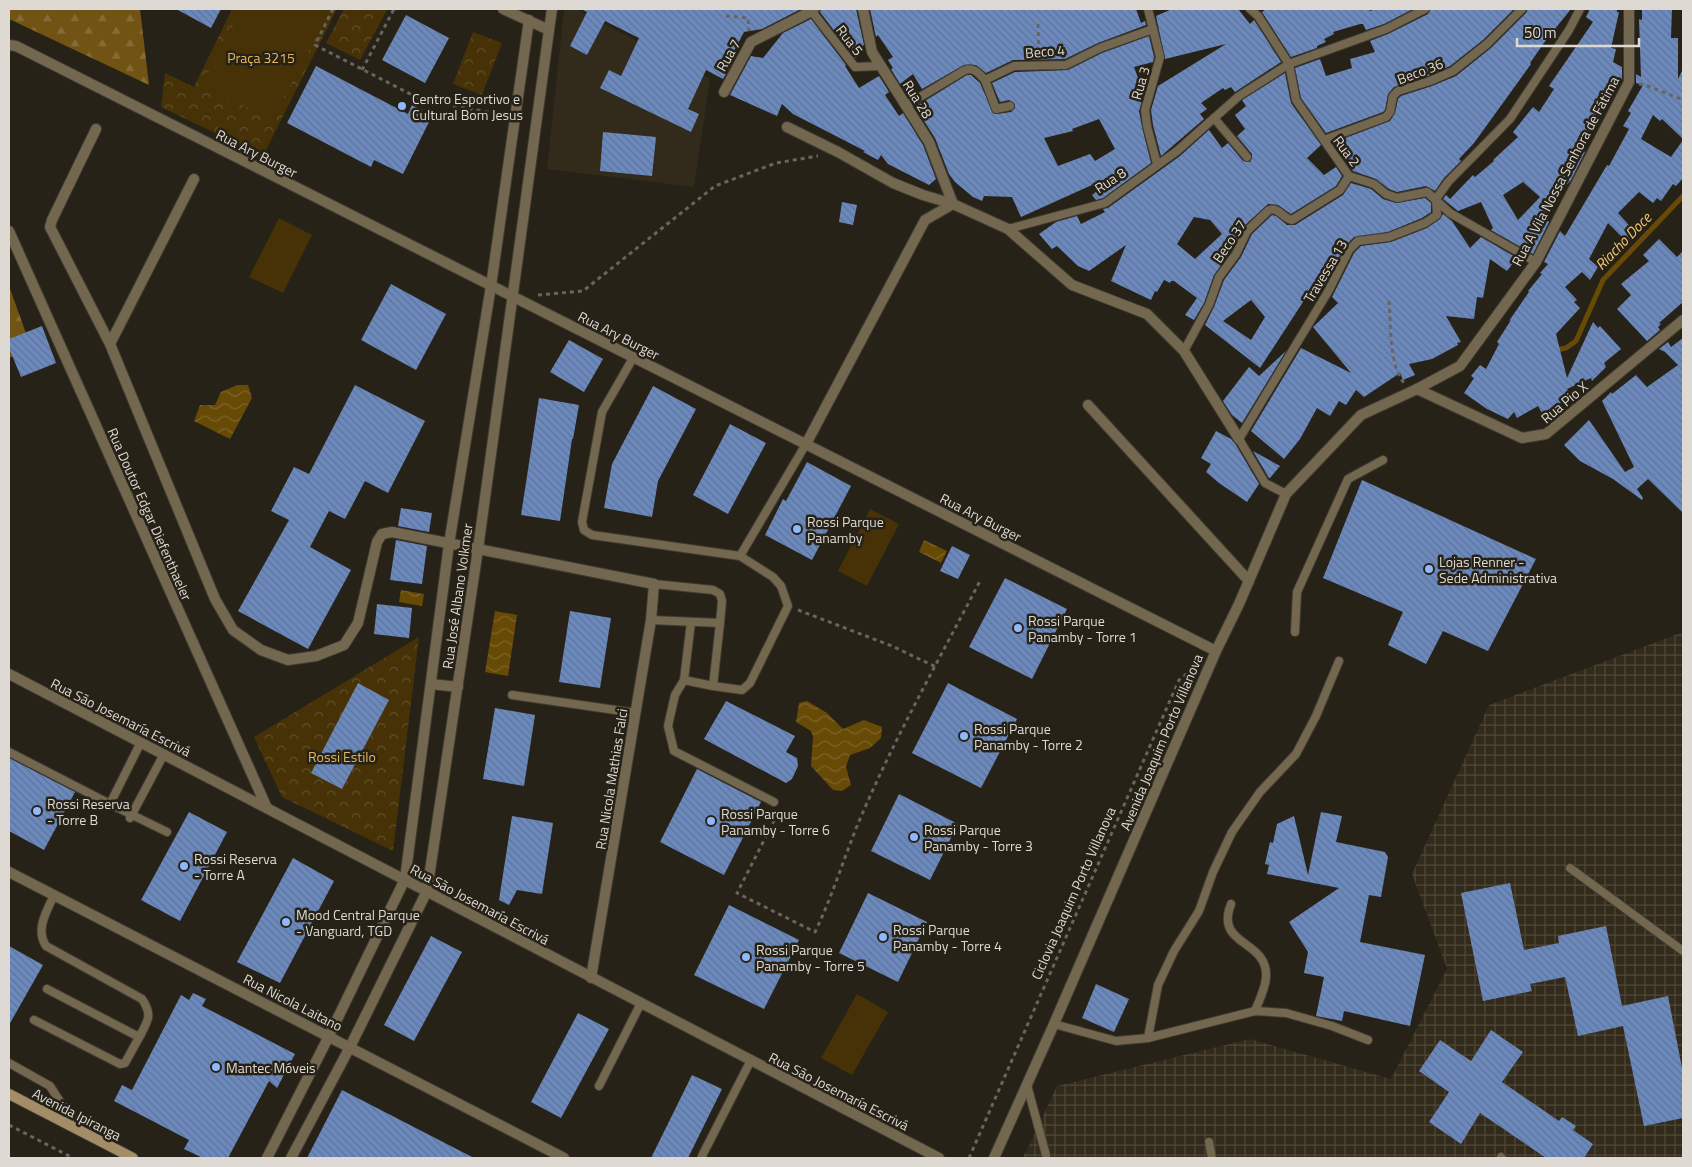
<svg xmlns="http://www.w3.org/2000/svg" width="1692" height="1167" viewBox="0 0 1692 1167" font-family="'Titillium Web',sans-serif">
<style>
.built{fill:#322a1a}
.industrial{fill:url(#industrial-grid)}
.forest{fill:url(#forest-firs)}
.park{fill:url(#park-crowns)}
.pitch{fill:#463206}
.water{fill:url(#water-waves)}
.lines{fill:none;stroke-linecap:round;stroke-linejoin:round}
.stream{stroke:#674a05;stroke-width:5}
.building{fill:url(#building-back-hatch);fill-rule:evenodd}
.service-casing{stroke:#413c31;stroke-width:10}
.minor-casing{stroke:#413c31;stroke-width:12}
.tertiary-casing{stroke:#413c31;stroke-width:12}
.secondary-casing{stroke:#413c31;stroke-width:12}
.path{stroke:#6a655c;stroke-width:3;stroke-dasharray:4 4;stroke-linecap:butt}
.service{stroke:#74674f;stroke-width:8}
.minor{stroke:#74674f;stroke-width:10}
.tertiary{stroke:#74674f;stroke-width:10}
.secondary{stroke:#a38d67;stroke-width:10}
.poi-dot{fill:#90b8fd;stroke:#272217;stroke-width:2}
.labels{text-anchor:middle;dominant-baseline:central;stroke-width:5;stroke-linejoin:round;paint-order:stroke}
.street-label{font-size:14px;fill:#dedad3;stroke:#272217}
.park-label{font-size:14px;fill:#e3b761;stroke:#272217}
.poi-label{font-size:14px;fill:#dedad3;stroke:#272217;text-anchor:start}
.water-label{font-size:15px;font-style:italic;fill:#f4c771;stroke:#272217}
</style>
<defs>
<pattern id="industrial-grid" width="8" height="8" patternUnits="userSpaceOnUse" patternTransform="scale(1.25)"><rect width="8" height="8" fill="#322a1a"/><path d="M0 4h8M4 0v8" fill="none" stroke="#4f483a"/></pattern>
<pattern id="forest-firs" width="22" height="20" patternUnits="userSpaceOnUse" patternTransform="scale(1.25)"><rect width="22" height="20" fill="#715314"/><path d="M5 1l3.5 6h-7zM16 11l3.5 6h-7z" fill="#856b35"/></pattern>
<pattern id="park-crowns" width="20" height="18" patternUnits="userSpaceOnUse" patternTransform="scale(1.25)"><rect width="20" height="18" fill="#463206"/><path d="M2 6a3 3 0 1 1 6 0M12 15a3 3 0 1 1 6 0" fill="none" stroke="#604f29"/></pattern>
<pattern id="water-waves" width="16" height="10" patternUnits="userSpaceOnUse" patternTransform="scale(1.25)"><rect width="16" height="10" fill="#674a05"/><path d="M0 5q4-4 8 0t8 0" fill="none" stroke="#7c6429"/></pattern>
<pattern id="building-back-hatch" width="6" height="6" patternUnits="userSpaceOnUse" patternTransform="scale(1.25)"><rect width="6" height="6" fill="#6b89bd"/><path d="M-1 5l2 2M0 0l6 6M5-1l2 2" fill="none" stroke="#5f7397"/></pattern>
</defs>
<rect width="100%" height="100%" fill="#272217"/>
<polygon class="built" points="564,9 576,9 710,79 694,187 547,169"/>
<polygon class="industrial" points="1683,632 1683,1158 1023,1158 1057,1086 1250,1039 1391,1079 1447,969 1412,874 1489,705"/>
<g class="forest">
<polygon points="9,9 140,9 149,85 9,19"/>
<polygon points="9,286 32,350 9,358"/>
</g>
<g class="park">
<polygon points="232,9 337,9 263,156 161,107 165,73 194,87"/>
<polygon points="344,9 387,10 360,60 326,43"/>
<polygon points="473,32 502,43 482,95 453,84"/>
<polygon points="419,637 393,851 282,797 254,737"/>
</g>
<g class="pitch">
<polygon points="242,9 330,9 272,120 203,84"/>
<polygon points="279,218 312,235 283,293 249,277"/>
<polygon points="870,509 899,524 867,586 838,571"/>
<polygon points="857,994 888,1012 852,1075 821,1058"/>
</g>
<g class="water">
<polygon points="237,385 248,385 252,398 230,439 194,421 200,405 215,405 221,392"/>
<polygon points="924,540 947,551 941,563 919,552"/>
<polygon points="401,590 424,594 422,606 399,602"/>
<polygon points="495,611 517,615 508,676 485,672"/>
<polygon points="807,701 827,713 843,729 864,720 882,727 881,738 870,748 850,755 846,767 851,785 842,791 833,790 811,766 813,737 811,731 796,722 799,703"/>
</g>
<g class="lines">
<polyline class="stream" points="1555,350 1566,348 1576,341 1603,280 1683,196"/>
</g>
<g class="building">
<polygon points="176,9 221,9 211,28"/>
<polygon points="581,9 801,9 762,29 744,32 734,51 738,52 723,79 706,70 688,109 699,114 691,132 600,88 609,70 621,76 639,38 605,21 587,55 570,46 587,12"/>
<polygon points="821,9 856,9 864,45 856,50 860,55 855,58 820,12"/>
<polygon points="870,9 1136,9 1141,23 1145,21 1146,25 1098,43 1065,59 1013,60 986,73 976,65 964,65 922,89 913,74 900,84 891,69 893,68 888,60 893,57 878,35 876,37"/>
<polygon points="1172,9 1238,9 1250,24 1254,20 1281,62 1235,92 1231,87 1225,90 1223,88 1201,103 1207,109 1200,114 1204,119 1161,156 1153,125 1151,110 1158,86 1226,44 1165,59 1156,16"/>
<polygon points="1266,9 1369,9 1370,11 1376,9 1413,9 1384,24 1366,30 1363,24 1360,24 1333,32 1334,34 1324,39 1326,42 1317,46 1317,48 1291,57 1262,12"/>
<polygon points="1431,9 1514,9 1483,40 1450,66 1428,76 1394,87 1388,94 1385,110 1383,112 1326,133 1301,98 1295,68 1320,59 1326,76 1352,68 1350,59 1375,52 1370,41 1388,34 1428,14"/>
<polygon points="1528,9 1571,9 1546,40 1530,63 1531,64 1474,143 1459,159 1461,161 1444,178 1435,191 1426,186 1397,192 1389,189 1376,179 1353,171 1345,160 1350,157 1340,140 1390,121 1395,113 1398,99 1401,96 1432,86 1456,76 1491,48 1526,13"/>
<path d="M1590 9H1617V12H1619L1611 48 1616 49 1613 62 1622 67V79L1616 78 1582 150 1585 152 1571 180 1544 210 1547 213 1543 217 1549 222 1533 254 1491 230 1493 228 1481 202 1458 211 1443 199 1446 195 1450 199 1473 175 1475 177 1494 161 1493 160 1518 137 1513 132 1533 107 1539 112 1554 89 1549 86 1593 22 1586 17ZM1523 182 1540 197 1518 220 1503 195Z"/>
<polygon points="1642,9 1672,9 1671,38 1678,38 1678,79 1683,69 1683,139 1662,119 1660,121 1653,115 1641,139 1671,157 1683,140 1683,178 1676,186 1673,184 1661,201 1657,198 1653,203 1639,192 1618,213 1636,233 1627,242 1608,223 1589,259 1598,267 1590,280 1582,272 1565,287 1577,300 1574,302 1580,308 1556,334 1567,378 1593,322 1598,328 1600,326 1621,349 1604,363 1606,367 1592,381 1591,378 1567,389 1571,396 1559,404 1542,413 1538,406 1517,418 1514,412 1508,419 1487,409 1464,393 1474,378 1471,376 1480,365 1486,369 1499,344 1497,342 1511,320 1509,321 1529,292 1528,291 1542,274 1540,273 1548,264 1544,262 1560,231 1565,236 1607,165 1609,166 1629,129 1623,126 1631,113 1628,111 1643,85 1636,83 1636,74 1641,77 1639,19 1642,20"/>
<polygon points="406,15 449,38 425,83 382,60"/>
<polygon points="811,19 846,65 845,66 859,88 879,76 889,92 885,95 899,116 903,113 923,145 936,179 929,185 888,164 881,155 878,160 863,152 865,151 793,114 782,104 777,116 730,95 751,56 763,58 783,33"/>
<path d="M1149 36 1154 57 1153 62 1134 67 1144 94 1139 111 1142 127 1151 163 1103 198 1096 200 1092 195 1106 184 1103 180 1021 217 1012 197 984 196 982 201 973 197 955 182 949 174 935 138 915 107 967 75H971L980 83 993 113 997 114 1011 112 1015 108 1014 103 1009 100 1000 102 992 83 1015 72 1068 70 1102 53ZM1099 119 1115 149 1095 161 1090 154 1058 166 1044 138 1073 131 1072 129Z"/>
<polygon points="316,66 408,114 412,105 432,116 403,174 374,160 371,167 287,123"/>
<path d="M1285 73 1291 103 1321 145 1307 158 1324 175 1336 167 1342 176 1336 186 1291 214 1278 205 1268 204 1243 227 1231 251 1214 275 1204 303 1194 320 1185 315 1197 298 1174 281H1171L1170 283 1164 280 1157 292 1155 291 1151 300 1111 281 1126 245 1089 271 1078 266 1057 246 1052 249 1039 234 1056 222 1077 216 1081 224 1105 212 1103 209 1108 208 1180 156 1209 130 1222 148 1228 143 1243 161 1250 162 1252 158V154L1237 136 1245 129 1235 115 1246 106 1242 100ZM1194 217 1210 220 1222 234 1195 259 1177 244Z"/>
<polygon points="603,132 656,137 652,176 600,171"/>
<path d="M1351 183 1371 189 1383 199 1396 203 1425 198 1431 203V212L1422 218 1388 232 1354 237 1344 247 1323 289 1316 282 1260 368 1205 325 1214 307 1224 280 1241 257 1252 234 1272 215 1276 216 1287 225H1295L1343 195ZM1251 300 1265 317 1251 340 1223 321Z"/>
<polygon points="842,202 857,205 853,225 839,222"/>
<polygon points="1443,214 1452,221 1470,248 1481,237 1517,258 1507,271 1490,259 1483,298 1477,297 1474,319 1446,316 1461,342 1457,343 1458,345 1432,359 1409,364 1415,375 1403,380 1400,373 1364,397 1356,390 1346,405 1339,401 1330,416 1317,408 1300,439 1284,459 1251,431 1301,348 1351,373 1313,327 1338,303 1332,297 1354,253 1361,246 1391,242 1427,228 1440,219"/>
<polygon points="1659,239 1677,257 1683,251 1683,302 1659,323 1661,324 1658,327 1660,330 1647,341 1617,309 1631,295 1621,284 1649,261 1643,255"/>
<polygon points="391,284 446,314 416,370 361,340"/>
<polygon points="42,326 56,363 21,377 9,348 9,339"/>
<polygon points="1683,338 1683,513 1648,479 1637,489 1643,498 1642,500 1613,479 1580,461 1564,445 1589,420 1625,472 1634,467 1602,401 1611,392 1612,394 1636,375 1647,387 1678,365 1665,352 1659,349 1668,342 1671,347"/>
<polygon points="569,340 603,359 584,392 550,372"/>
<polygon points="1286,351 1242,423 1232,415 1223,401 1249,367 1259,376"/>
<polygon points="355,385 425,421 388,493 365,481 345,519 329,511 310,547 351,570 308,649 238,611 289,520 271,511 294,467 309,474"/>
<polygon points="653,386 696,409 658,481 652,517 604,508 612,464"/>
<polygon points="539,398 579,405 573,439 572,439 560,521 521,515"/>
<polygon points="730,424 766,443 728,514 693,495"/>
<polygon points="1216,431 1231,439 1236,445 1259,484 1247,502 1219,483 1206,472 1211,464 1201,458"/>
<polygon points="1253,451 1280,466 1270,478 1269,478"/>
<polygon points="807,462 851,486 812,560 765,535 783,499 786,501"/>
<polygon points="1362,480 1536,559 1488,651 1443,631 1426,664 1388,645 1403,612 1323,578"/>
<polygon points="401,508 432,513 429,532 398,526"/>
<polygon points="396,540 427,546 422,584 390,580"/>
<polygon points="952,546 970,555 958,579 940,571"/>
<polygon points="1005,578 1067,609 1032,679 969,647"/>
<polygon points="377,604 412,608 409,638 374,634"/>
<polygon points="570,611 611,618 600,688 559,682"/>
<polygon points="358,683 389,700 342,789 311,773"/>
<polygon points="948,683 1017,719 981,788 912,753"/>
<polygon points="726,701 795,736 786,752 797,758 798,766 792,779 786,783 704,739"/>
<polygon points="495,708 535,715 524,786 483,779"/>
<polygon points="9,758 75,792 44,850 9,831"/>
<polygon points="697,769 761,802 724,875 660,842"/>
<polygon points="899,794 958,824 930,880 871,851"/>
<polygon points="189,812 227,832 180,921 141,900"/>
<polygon points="1321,812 1342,816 1336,842 1385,852 1388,857 1381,897 1369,895 1360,942 1425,955 1410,1026 1344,1011 1342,1021 1316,1016 1324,977 1304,973 1308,952 1289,922 1339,888 1267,874 1269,865 1265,864 1270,842 1273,843 1277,824 1294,816 1308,875"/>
<polygon points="512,816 553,823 542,894 517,890 509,905 499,900"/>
<polygon points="293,858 334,881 280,983 237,962"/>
<polygon points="1510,883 1524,950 1559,943 1558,936 1606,926 1622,1006 1668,996 1683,1073 1683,1118 1644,1126 1623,1026 1578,1036 1565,977 1530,984 1532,991 1483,1001 1461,893"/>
<polygon points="868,893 927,922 898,982 839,953"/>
<polygon points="729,905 799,940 764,1009 694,975"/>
<polygon points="431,936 462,952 414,1041 384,1025"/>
<polygon points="9,946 43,965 9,1025"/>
<polygon points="1096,984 1129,999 1114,1032 1082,1018"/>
<polygon points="193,993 206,999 202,1006 295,1054 277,1088 269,1081 228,1158 203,1158 184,1149 189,1140 114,1101 122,1085 132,1090 181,995 189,1000"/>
<polygon points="578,1013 609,1029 561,1118 531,1102"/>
<polygon points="1491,1030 1523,1052 1502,1082 1559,1121 1562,1117 1576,1126 1573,1130 1593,1144 1584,1158 1546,1158 1480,1113 1461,1144 1429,1122 1449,1092 1419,1071 1440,1040 1471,1061"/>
<polygon points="692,1075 722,1089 688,1158 651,1158"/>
<polygon points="342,1090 474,1158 307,1158"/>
</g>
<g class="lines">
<g class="service-casing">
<g id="service">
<polyline points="810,9 855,67 881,66"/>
<polyline points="1148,9 1160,57 1145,110 1147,126 1157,164"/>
<polyline points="1250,9 1258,16 1289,64 1296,100 1349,176 1374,184 1386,194 1397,198 1427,192 1450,213 1536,262"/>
<polyline points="985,80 996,109 1010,106"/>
<path d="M905 106 965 70C975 67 979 74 985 80L1014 66 1066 65 1100 48 1153 29"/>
<polyline points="1214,118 1247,157"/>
<polyline points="1324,140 1386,117 1390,112 1393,96 1398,91 1430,81 1453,71 1487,44 1522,9"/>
<polyline points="1008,229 1105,203 1177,151 1239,96 1289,64 1386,29 1425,9"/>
<path d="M1184 351 1209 305 1219 277 1236 254 1247 231 1269 210C1280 207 1283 219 1292 220L1340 190 1349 176"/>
<polyline points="633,358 602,412 582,522 584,530 592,535 740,556 773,577 781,586 788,606 750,683 742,690 713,686 720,623"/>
<polyline points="1286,494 1265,483 1239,439 1329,290 1349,250 1358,241 1389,237 1425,223 1437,215 1436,199 1448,182 1510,119 1569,30 1580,9"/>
<polyline points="740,556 806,444"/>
<polyline points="651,620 720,623 722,601 720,594 713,590 654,584"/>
<polyline points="691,622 684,680 713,686"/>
<polyline points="1295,632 1297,592 1348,479 1383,460"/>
<polyline points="684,680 675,695 668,726 674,751 774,802"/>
<polyline points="512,695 636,713"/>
<polyline points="9,752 110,804 141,742"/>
<polyline points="110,804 167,832"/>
<polyline points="130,818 164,754"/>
<polyline points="1570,868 1683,951"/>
<path d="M1231 904C1214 947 1269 939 1266 978 1265 989 1259 1001 1255 1011"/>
<path d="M47 989 137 1036 141 1034C149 1019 152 1014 142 999L46 946C35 929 47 911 54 895"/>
<polyline points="34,1020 120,1064 125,1063 141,1034"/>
<polyline points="1054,1024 1116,1041 1148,1038 1255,1011 1286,1013 1332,1026 1368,1040"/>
<polyline points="1148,1038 1158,985 1174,951 1199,911 1213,872 1232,832 1260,792 1296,754 1316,716 1339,661"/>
<polyline points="9,1063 50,1086 77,1128"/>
<polyline points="1027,1085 1046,1155"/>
<polyline points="599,1086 641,1003"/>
<polyline points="1209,1142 1212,1158"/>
<polyline points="702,1156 751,1060"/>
<polyline points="1501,1157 1502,1158"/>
</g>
</g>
<g class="minor-casing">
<g id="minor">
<polyline points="549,30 552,9"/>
<polyline points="9,45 16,46 1216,651"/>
<polyline points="724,92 751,42 812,11 814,9"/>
<polyline points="787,127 838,152 893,183 923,195 953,204 1008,229 1072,285 1147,314 1184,351 1239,439"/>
<polyline points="96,129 52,220 50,227 110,344 215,599 233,630 261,650 288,660 316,656 344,645 358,623 377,542 382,534 392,532 654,584 651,620 591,978"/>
<polyline points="9,231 267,808"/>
<polyline points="110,344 194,179"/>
<polyline points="1088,405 1249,581"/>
<polyline points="806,444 925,220 953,204 929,142 872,52 863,9"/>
<polyline points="9,674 939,1158"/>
<polyline points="9,872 564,1158"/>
</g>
</g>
<g class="tertiary-casing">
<g id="tertiary">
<polyline points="1417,389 1522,438 1546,434 1683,320"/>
<polyline points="431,684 458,687"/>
<polyline points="267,1158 329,1036 405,879 449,544 491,286 529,20"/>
<polyline points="291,1158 350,1047 427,891 478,549 549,30 503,9"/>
<polyline points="994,1158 1054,1024 1216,651 1239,604 1286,494 1361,415 1417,389 1460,366 1536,262 1629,82 1629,9"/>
</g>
</g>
<g class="secondary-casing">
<polyline id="secondary" points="9,1094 133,1158"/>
</g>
<g class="path">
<polyline points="333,9 315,45 422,100 504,115"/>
<polyline points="726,16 748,18 749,31"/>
<polyline points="1038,24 1039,56"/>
<polyline points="362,70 394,9"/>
<polyline points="1639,84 1648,86 1683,100"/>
<polyline points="462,119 463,108"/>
<polyline points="538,295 583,291 715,186 776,163 818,156"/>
<path d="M1389 301C1391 325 1389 365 1404 383"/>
<polyline points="798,610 892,646 936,667"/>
<path d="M778 813 737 893 815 932C833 895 844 857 860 819 895 737 940 658 981 579"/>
<polyline points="9,1125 73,1158"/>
<polyline points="969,1158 1179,680 1194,668"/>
</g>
<use href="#service" class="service"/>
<use href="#minor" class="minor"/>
<use href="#tertiary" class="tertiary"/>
<use href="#secondary" class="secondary"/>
</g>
<g class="poi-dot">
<circle cx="402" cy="106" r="5"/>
<circle cx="797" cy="529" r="5"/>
<circle cx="1429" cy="569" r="5"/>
<circle cx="1018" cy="628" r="5"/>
<circle cx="964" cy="736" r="5"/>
<circle cx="37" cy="811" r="5"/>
<circle cx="711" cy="821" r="5"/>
<circle cx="914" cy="837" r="5"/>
<circle cx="184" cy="866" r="5"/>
<circle cx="286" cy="922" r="5"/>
<circle cx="883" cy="937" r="5"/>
<circle cx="746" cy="957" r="5"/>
<circle cx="216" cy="1067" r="5"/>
</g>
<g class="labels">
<g class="street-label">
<text transform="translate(850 40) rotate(52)">Rua 5</text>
<text transform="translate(1045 51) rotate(-5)">Beco 4</text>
<text transform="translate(728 55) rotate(-61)">Rua 7</text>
<text transform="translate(1420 71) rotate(-21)">Beco 36</text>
<text transform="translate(1140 83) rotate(-74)">Rua 3</text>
<text transform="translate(918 99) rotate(58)">Rua 28</text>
<text transform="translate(1347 151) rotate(53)">Rua 2</text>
<text transform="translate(257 153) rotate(27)">Rua Ary Burger</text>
<text transform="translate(1565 171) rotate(-62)">Rua A Vila Nossa Senhora de Fátima</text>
<text transform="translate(1110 180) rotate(-34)">Rua 8</text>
<text transform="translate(1229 241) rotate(-56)">Beco 37</text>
<text transform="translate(1325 271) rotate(-59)">Travessa 13</text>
<text transform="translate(619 335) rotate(27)">Rua Ary Burger</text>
<text transform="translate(1564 402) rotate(-40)">Rua Pio X</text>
<text transform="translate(150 514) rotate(66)">Rua Doutor Edgar Diefenthaeler</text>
<text transform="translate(981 517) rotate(27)">Rua Ary Burger</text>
<text transform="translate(457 596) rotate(-82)">Rua José Albano Volkmer</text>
<text transform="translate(121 717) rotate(27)">Rua São Josemaría Escrivá</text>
<text transform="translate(1161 742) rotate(-67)">Avenida Joaquim Porto Villanova</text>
<text transform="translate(611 779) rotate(-81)">Rua Nicola Mathias Falci</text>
<text transform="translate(1073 893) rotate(-66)">Ciclovia Joaquim Porto Villanova</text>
<text transform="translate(480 904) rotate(28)">Rua São Josemaría Escrivá</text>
<text transform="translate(293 1002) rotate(27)">Rua Nicola Laitano</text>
<text transform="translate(839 1091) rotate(27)">Rua São Josemaría Escrivá</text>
<text transform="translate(77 1114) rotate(27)">Avenida Ipiranga</text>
</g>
<g class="park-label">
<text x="261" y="57">Praça 3215</text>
<text x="342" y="756">Rossi Estilo</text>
</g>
<g class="poi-label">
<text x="412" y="98">Centro Esportivo e<tspan x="412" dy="16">Cultural Bom Jesus</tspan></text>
<text x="807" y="521">Rossi Parque<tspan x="807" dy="16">Panamby</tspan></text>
<text x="1439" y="561">Lojas Renner -<tspan x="1439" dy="16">Sede Administrativa</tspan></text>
<text x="1028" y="620">Rossi Parque<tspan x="1028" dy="16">Panamby - Torre 1</tspan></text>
<text x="974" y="728">Rossi Parque<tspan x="974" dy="16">Panamby - Torre 2</tspan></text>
<text x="47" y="803">Rossi Reserva<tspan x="47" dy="16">- Torre B</tspan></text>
<text x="721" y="813">Rossi Parque<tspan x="721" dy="16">Panamby - Torre 6</tspan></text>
<text x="924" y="829">Rossi Parque<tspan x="924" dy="16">Panamby - Torre 3</tspan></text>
<text x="194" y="858">Rossi Reserva<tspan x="194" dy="16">- Torre A</tspan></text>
<text x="296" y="914">Mood Central Parque<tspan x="296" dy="16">- Vanguard, TGD</tspan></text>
<text x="893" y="929">Rossi Parque<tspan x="893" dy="16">Panamby - Torre 4</tspan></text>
<text x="756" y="949">Rossi Parque<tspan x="756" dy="16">Panamby - Torre 5</tspan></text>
<text x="226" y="1067">Mantec Móveis</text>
</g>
<g class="water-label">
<text transform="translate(1623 241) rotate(-46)">Riacho Doce</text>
</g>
</g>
<rect width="1692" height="1167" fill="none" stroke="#dedad3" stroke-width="20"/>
<path d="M1517 38v8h122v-8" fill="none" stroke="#dedad3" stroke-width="2.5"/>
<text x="1524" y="38" font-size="15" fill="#dedad3" stroke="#272217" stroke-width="4" paint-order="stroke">50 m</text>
</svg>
